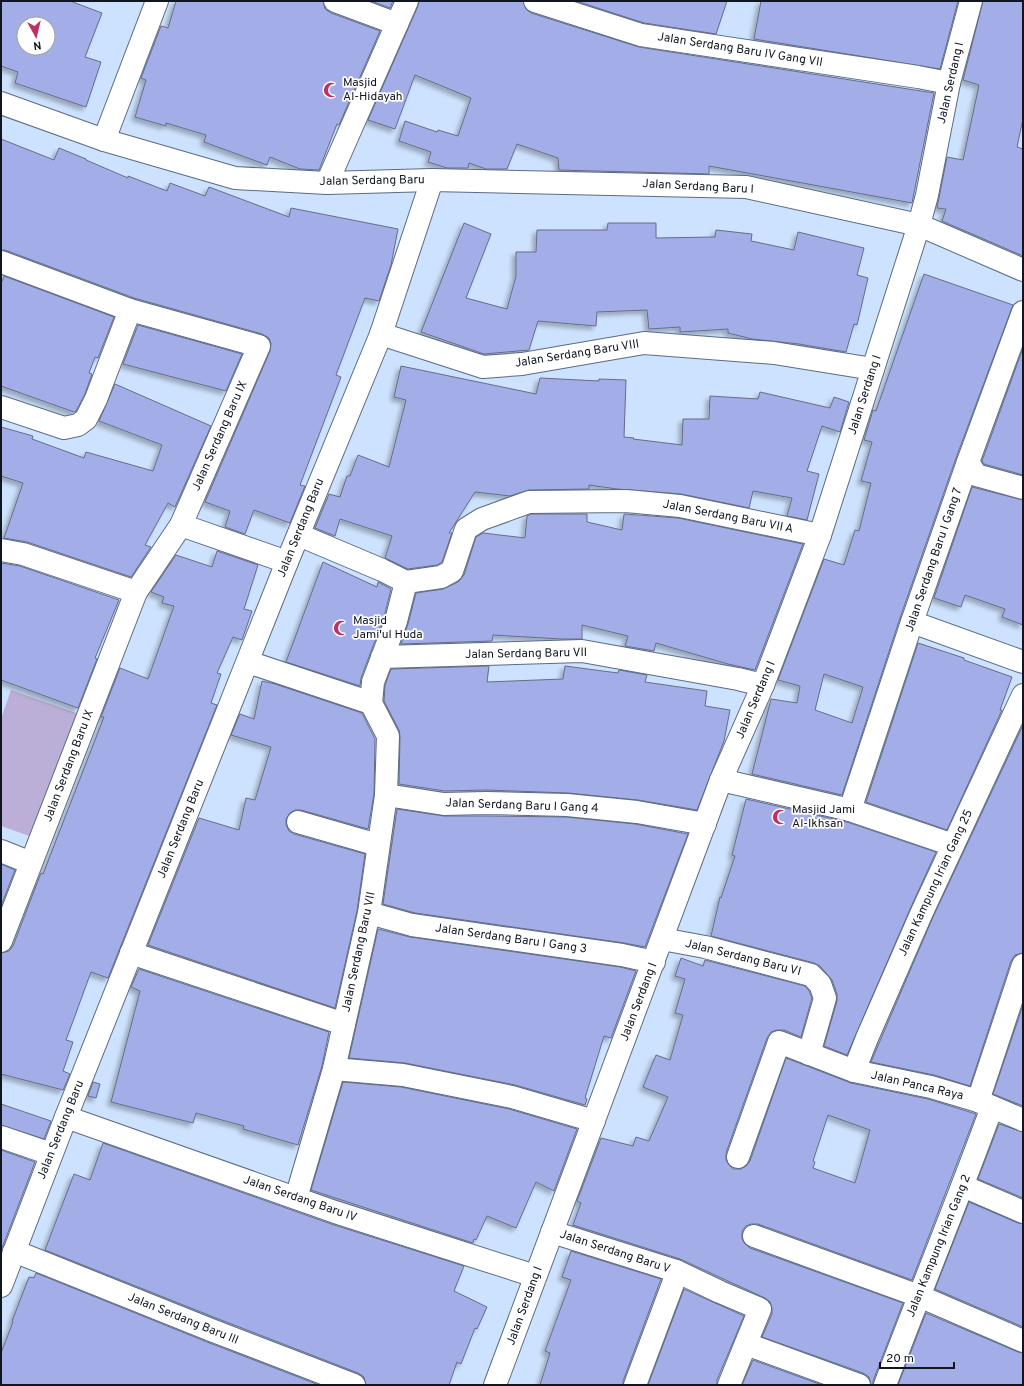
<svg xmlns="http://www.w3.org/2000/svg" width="1024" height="1386" viewBox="0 0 1024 1386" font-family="Overpass,sans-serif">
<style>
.green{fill:#bbafd7}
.building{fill:#a3ade8;stroke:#676c88;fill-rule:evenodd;filter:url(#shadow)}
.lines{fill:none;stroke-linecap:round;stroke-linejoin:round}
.street-casing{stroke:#5a6c85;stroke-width:24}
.secondary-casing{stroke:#5a6c85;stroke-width:24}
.street{stroke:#fff;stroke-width:22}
.secondary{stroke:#fff;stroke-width:22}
.labels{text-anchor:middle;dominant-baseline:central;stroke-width:3.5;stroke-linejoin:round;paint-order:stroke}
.street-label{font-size:12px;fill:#0f161f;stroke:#fff}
.poi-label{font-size:12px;fill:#0f161f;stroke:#fff;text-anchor:start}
</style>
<defs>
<filter id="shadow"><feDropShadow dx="-3.5" dy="3.5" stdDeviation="2" flood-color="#0004"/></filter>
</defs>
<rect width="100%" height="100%" fill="#cde2fe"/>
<polygon class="green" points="11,690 82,715 38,839 1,826 1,719"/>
<g class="building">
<path d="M1 1H70L102 13 85 57 101 62 86 107 15 83 18 72 1 66ZM24 24H48V48H24Z"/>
<polygon points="176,1 323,1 325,9 331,13 380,31 339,125 337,124 319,170 300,169 270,157 267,165 204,142 206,135 166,123 166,126 135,117 146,80 141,78 161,26 168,28"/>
<polygon points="371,1 393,1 390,8"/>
<polygon points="419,1 523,1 526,9 531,13 639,47 934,93 912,203 709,166 709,174 559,170 558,158 517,144 507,169 486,169 469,163 468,168 447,168 428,162 431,152 399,141 405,121 437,132 438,130 458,136 471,98 415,75 395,129 368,120 418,6"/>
<polygon points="576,1 727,1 716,34 644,23"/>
<polygon points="761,1 958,1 940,69 754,39"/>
<polygon points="983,1 1023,1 1023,119 1017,147 1023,149 1023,256 942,221 946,209 937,208 947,157 963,160 979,85 963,80"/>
<polygon points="1,139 54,160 59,148 86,159 86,160 128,178 128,176 167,191 170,183 205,196 209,187 289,217 291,208 398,229 391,265 379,301 365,298 336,375 341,377 300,485 305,486 290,523 254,510 245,534 225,527 230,511 205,502 270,351 271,344 269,338 262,334 134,298 5,250 1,250"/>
<polygon points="464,223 491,234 466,298 507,309 516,276 516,252 536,252 537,230 607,230 608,223 656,223 656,238 715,237 716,230 752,234 751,241 794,250 798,232 864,248 857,275 868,278 857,325 854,324 846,352 799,344 752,339 728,333 728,329 680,332 680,327 649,329 647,310 597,312 596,326 538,321 529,350 484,354 421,332"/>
<path d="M924 274 1013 305 956 458 900 618 842 795 752 774 771 699 797 703 800 686 778 680 824 559 844 565 855 530 859 531 871 483 861 481 872 442 864 440 873 410 876 411ZM824 674 863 687 852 723 815 710Z"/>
<polygon points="4,276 114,317 98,358 95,357 89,373 92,374 85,394 76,411 74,412 1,386 1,284"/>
<polygon points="138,325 242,354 226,391 123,364"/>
<polygon points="1023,348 1023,475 984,464 982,461"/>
<polygon points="401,366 536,394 540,378 599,381 599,379 626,380 624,437 634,438 633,439 682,445 683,419 709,419 710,396 758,399 760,392 830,408 834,397 849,402 840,432 822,426 807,471 819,474 807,520 787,516 792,498 753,491 749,508 681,494 617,489 589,485 589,489 529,490 510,496 475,492 449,533 452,533 442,562 437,565 408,569 385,558 392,536 340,519 335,536 315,528 329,494 340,497 347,476 350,476 358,455 389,467 406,400 394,397"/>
<polygon points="115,384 211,426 175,507 168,503 145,545 151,547 131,577 27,542 4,538 23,483 1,476 1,427 33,436 32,439 84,458 86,452 153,471 162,445 99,421"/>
<polygon points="972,487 1023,500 1023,625 1002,617 1005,609 965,595 961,607 934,598"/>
<polygon points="531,514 587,514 587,522 622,530 624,514 678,518 803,544 755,670 728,664 656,643 654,651 625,646 628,636 582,625 582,639 561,639 493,635 492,641 401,644 408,624 416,593 443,589 458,582 464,575 476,537 483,533 525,538 527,516"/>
<polygon points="217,551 258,565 244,609 252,611 242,640 233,637 217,673 221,674 211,703 217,705 108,978 91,972 66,1040 73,1042 63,1071 70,1074 63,1090 1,1074 1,953 9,951 13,946 41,873 43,874 104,717 101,717 120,668 148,679 174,606 162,603 164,597 151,592 176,555 212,567"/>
<polygon points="323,562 377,587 378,582 391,589 384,617 361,678 360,686 286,662"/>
<polygon points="1,563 20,566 119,600 95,658 97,659 78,708 1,680"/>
<polygon points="918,643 964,658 964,660 1012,677 1000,710 1002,710 947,830 866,802"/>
<polygon points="489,666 487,682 563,679 565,666 618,673 619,670 647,675 645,682 707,691 705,706 730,710 724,741 697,810 638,800 568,793 486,790 445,791 399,784 400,736 399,730 384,701 385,685 391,669"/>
<polygon points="262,681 275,684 362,713 375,739 374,794 368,829 301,810 295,810 290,813 286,819 286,825 289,831 294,834 365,854 357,911 335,1008 148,945 199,818 239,830 246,798 255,800 271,747 231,735 240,714 254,719"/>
<polygon points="1023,725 1023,953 1015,955 1011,961 970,1086 934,1075 871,1062 933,917"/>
<polygon points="746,799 847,822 936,852 911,907 847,1055 824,1046 837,1001 837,994 832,980 820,966 814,963 711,936 720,897 721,898 735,856 732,855"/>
<polygon points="397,809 444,816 486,816 566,817 635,824 688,834 645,947 624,943 415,913 383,904"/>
<polygon points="1,864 15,870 1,906"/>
<polygon points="378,929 410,937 620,967 636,971 611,1038 604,1036 585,1098 587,1099 585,1105 515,1085 405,1063 349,1058"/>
<path d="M681 958 703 966 705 960 805 986 809 991 812 998 801 1037 784 1030H777L771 1032 767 1038 726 1153V1160L729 1165 733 1169H741L746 1166 750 1161 786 1058 851 1083 928 1099 976 1114 912 1280 758 1224H751L746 1226 742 1231V1239L745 1244 750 1248 903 1303 873 1381V1385H871L869 1377 863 1373 762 1337 772 1314V1308L770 1302 765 1298 680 1259 573 1225 581 1203 577 1201 601 1138 633 1146 636 1137 649 1141 668 1097 643 1087 656 1055 670 1060 683 1015 675 1013 685 979 675 976ZM828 1115 870 1130 855 1183 813 1168 815 1162 813 1161Z"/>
<polygon points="139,969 329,1032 322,1066 298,1145 243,1129 244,1126 196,1113 193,1123 111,1102 140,991 131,987"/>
<polygon points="1023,1005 1023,1106 993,1094"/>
<polygon points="93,1082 100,1084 96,1098 88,1096"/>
<polygon points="343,1082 401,1087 509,1109 577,1129 554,1191 536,1182 516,1228 487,1216 476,1240 474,1239 473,1243 311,1190"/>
<polygon points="1,1104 51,1121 44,1139 1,1125"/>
<polygon points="999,1124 1023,1132 1023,1198 978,1179"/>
<polygon points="103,1143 331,1224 464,1266 454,1291 487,1307 477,1329 475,1328 461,1364 457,1362 449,1385 366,1385 364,1377 358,1373 216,1318 45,1250 74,1174 90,1180"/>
<polygon points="1,1150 35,1162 2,1248 1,1247"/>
<polygon points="969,1202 1018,1223 1023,1224 1023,1327 935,1289"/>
<polygon points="571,1251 661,1279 623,1381 623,1385 540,1385 550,1353 545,1351 571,1280 562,1277"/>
<polygon points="36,1273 207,1342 319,1385 1,1385 1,1353 13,1322 12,1321 29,1277 34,1278"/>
<polygon points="684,1289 744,1316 717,1380 717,1385 648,1385"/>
<polygon points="926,1313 1018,1352 1023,1353 1023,1385 898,1385"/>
<polygon points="753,1360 822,1385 742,1385"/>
</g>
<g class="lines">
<g class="street-casing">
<g id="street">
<polyline points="335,1 397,24"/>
<polyline points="535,1 641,35 918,77 949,83"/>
<polyline points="104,140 157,1"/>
<polyline points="327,183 407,1"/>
<polyline points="1,262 130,310 259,346 181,525 136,592 1,941"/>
<polyline points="381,334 483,367 522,364 644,343 774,353 873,369"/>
<polyline points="1,407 64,428 78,425 86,419 96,399 130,310"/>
<polyline points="968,462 976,475 1023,488"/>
<polyline points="181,525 287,562"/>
<polyline points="299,535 382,570 406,582 441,577 452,571 466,529 482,519 529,502 626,501 680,506 820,535"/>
<polyline points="1,550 23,554 136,592"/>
<polyline points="912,622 1023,662"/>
<polyline points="382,657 582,651 738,679 763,685"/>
<polyline points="248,662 371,703"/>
<polyline points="721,780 850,810 953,845"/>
<polyline points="386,795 444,804 486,803 567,805 637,812 705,824"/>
<polyline points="850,810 912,622 968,462 1023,312"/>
<polyline points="298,822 378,845"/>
<polyline points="1,851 31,863"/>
<polyline points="369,913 412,925 622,955 654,962"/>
<polyline points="662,939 705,947 811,975 820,984 825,998 809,1054"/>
<polyline points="131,953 344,1024"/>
<polyline points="334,1069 403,1075 512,1097 594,1121"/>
<polyline points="854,1071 867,1038 922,912 1023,695"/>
<polyline points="978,1101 1023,965"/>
<polyline points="66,1117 335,1212 535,1276"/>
<polyline points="1,1137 51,1154"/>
<polyline points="738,1157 779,1042 854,1071 931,1087 978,1101 1023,1120"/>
<polyline points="963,1186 1023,1212"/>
<polyline points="296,1198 334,1069 369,913 386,795 388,736 371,703 373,682 396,621 406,582"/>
<polyline points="552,1232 676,1271 720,1292 760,1309 729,1385"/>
<polyline points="754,1236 919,1296 1023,1341"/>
<polyline points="14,1251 211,1330 354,1385"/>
<polyline points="1,1286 66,1117 287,562 381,334 432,180"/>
<polyline points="746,1344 859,1385"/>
<polyline points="495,1385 721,780 763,685 820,535 919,225 927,195 949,83 971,1"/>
<polyline points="635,1385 674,1281 676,1271"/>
<path d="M885 1385C920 1292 958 1200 992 1107"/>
</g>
</g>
<g class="secondary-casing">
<polyline id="secondary" points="1,103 104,140 235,178 327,183 432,180 746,187 919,225 1023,270"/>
</g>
<use href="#street" class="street"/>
<use href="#secondary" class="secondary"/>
</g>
<defs>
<g id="mosque-bare" transform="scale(1.2)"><path d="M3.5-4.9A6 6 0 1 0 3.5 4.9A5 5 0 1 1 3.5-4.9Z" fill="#be3162" stroke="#fff" stroke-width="2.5" paint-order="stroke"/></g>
</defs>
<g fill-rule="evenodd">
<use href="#mosque-bare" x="331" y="90"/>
<use href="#mosque-bare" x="341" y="628"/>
<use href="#mosque-bare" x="780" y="817"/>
</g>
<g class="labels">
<g class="street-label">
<text transform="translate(740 50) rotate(9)">Jalan Serdang Baru IV Gang VII</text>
<text transform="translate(951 83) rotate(-77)">Jalan Serdang I</text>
<text transform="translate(372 181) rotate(-1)">Jalan Serdang Baru</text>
<text transform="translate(698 187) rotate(3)">Jalan Serdang Baru I</text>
<text transform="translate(577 354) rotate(-9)">Jalan Serdang Baru VIII</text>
<text transform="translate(865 395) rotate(-72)">Jalan Serdang I</text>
<text transform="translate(220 436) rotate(-66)">Jalan Serdang Baru IX</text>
<text transform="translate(728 517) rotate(11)">Jalan Serdang Baru VII A</text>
<text transform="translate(301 528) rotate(-68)">Jalan Serdang Baru</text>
<text transform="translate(934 560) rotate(-71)">Jalan Serdang Baru I Gang 7</text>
<text transform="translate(526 654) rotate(-1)">Jalan Serdang Baru VII</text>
<text transform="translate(756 700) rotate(-67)">Jalan Serdang I</text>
<text transform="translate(69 766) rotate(-69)">Jalan Serdang Baru IX</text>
<text transform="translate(522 806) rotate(2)">Jalan Serdang Baru I Gang 4</text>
<text transform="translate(181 829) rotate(-68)">Jalan Serdang Baru</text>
<text transform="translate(936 883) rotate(-65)">Jalan Kampung Irian Gang 25</text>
<text transform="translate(511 939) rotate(8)">Jalan Serdang Baru I Gang 3</text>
<text transform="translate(359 952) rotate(-78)">Jalan Serdang Baru VII</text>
<text transform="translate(743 958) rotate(14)">Jalan Serdang Baru VI</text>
<text transform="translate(639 1002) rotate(-69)">Jalan Serdang I</text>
<text transform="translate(917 1086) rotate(13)">Jalan Panca Raya</text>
<text transform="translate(61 1130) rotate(-68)">Jalan Serdang Baru</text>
<text transform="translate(300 1199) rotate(19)">Jalan Serdang Baru IV</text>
<text transform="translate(939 1246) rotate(-68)">Jalan Kampung Irian Gang 2</text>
<text transform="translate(615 1252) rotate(18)">Jalan Serdang Baru V</text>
<text transform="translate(525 1306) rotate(-70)">Jalan Serdang I</text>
<text transform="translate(183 1319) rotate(22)">Jalan Serdang Baru III</text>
</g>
<g class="poi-label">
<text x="343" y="83">Masjid<tspan x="343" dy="14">Al-Hidayah</tspan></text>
<text x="353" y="621">Masjid<tspan x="353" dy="14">Jami'ul Huda</tspan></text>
<text x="792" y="810">Masjid Jami<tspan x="792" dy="14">Al-Ikhsan</tspan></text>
</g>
</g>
<rect width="1024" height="1386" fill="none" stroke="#0f161f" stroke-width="4"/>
<g transform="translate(36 36) rotate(172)"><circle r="19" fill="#ffffff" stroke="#9fa2a5"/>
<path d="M0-3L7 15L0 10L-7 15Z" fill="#be3162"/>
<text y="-6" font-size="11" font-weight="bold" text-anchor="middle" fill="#0f161f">N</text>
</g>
<path d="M880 1362v6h74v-6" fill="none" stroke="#0f161f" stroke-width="2"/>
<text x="886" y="1362" font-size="12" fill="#0f161f" stroke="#ffffff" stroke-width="3" paint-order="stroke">20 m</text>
</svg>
